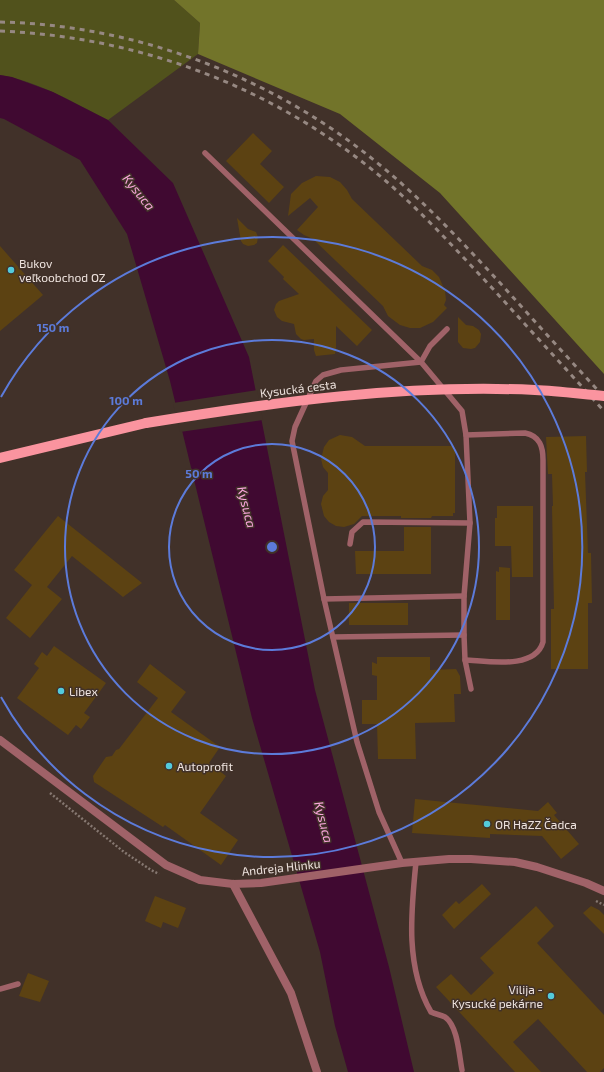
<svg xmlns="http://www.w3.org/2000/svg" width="604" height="1072" viewBox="0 0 604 1072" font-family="'Exo 2',sans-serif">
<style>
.green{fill:#51521c}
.forest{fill:#72742a}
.water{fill:#400931}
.pier{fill:#413129}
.building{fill:#5c4212}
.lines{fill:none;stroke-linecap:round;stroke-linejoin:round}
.path{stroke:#867871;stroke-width:2.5;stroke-dasharray:2 2;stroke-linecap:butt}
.lane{stroke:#a06268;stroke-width:5.5}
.street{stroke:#a06268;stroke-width:8}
.primary{stroke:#fa949f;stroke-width:10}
.rail{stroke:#968882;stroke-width:3;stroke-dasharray:5 5;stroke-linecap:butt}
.primary-bridge{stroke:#fa949f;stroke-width:10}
.ring{fill:none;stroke:#5c7bda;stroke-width:2}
.poi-dot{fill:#53cbdb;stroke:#413129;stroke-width:1.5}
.labels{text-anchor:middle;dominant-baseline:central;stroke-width:3;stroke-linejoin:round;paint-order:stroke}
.poi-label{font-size:12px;fill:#eee3de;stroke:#413129;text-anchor:start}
.street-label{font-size:12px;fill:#eee3de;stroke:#413129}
.water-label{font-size:13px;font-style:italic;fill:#faa5dc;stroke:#413129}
.centre{fill:#5c7bda;stroke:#413129;stroke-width:2}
.ring-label{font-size:12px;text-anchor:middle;font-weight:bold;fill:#5c7bda;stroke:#413129;stroke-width:3;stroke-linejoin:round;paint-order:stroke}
</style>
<rect width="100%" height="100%" fill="#413129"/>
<path class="green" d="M0 0H174L200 23 198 54 108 120C74 103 38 81 0 75Z"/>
<polygon class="forest" points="174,0 604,0 604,374 440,193 340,114 198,54 200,23"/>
<polygon class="water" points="0,75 12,77 53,92 108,120 173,183 249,357 315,690 389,967 414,1072 348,1072 335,1026 320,952 252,718 170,381 127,234 80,160 4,119 0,118"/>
<polygon class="pier" points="257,390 263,420 180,432 173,403"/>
<g class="building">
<polygon points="253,133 272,151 260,164 284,187 269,203 226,161"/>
<polygon points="316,176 330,177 340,182 347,190 352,199 422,266 432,270 439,277 445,291 446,300 444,305 447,308 433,322 420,328 410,328 400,325 388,316 383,306 313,239 304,235 297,230 318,207 310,198 288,216 291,194 302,183"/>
<polygon points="237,218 248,229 256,232 258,237 257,243 254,245 248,246 243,244 241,241"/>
<polygon points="283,245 372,330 357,346 336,326 336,349 335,354 316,356 314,350 314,339 304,340 301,339 296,334 294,324 282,321 277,317 274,310 276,304 279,301 299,294 283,279 284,277 268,261"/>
<polygon points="0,246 43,295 0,331"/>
<polygon points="458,317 466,325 473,326 479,330 481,334 480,342 475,348 471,349 463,348 458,342"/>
<polygon points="340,435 352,437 365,446 453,446 453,450 455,450 455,513 453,513 453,516 432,516 431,518 401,518 401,516 362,516 354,524 344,527 336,526 329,522 324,516 321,504 323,496 328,490 328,473 323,467 321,459 324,447 329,440"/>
<polygon points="586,436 587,472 585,472 588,553 591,553 592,603 588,603 588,669 551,669 551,609 554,609 552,506 553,506 552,474 548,474 546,437"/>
<polygon points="497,506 533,506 533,577 512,577 511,546 495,546 495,518 497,518"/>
<polygon points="58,516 142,583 123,597 72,556 47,587 62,599 30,638 6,618 32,585 14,570"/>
<polygon points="404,527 431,527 431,574 356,574 355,551 404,551"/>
<polygon points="499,567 510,568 510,620 496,620 496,571 499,572"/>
<rect x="349" y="603" width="59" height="22"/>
<polygon points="54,646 106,683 84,713 90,717 81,729 76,725 68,735 17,698 39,668 34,664 42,652 47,656"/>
<polygon points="377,657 430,657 430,670 456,669 460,676 461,694 454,694 455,722 415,723 416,759 378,759 377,724 362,724 362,700 377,700 377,676 372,675 372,662 377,664"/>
<polygon points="150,664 186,692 171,712 220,747 209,763 226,776 200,813 238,840 221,865 165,825 163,827 94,782 93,776 106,757 112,756 116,750 119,749 158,698 137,682"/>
<polygon points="415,799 538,811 548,802 557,813 554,815 579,844 561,859 542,836 490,834 490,838 412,833"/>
<polygon points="482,884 491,894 454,929 442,915 456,901 459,904"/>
<polygon points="155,896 186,908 178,928 163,922 161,928 145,921"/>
<polygon points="536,906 554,926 537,943 604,1015 604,1068 600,1072 587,1072 538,1019 513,1042 541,1072 515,1072 436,987 451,974 471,995 494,973 480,958"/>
<polygon points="591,906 599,910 604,915 604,934 583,913"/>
<polygon points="28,973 49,981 40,1002 19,996"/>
</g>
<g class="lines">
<g class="path">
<polyline points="50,793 124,852 151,870 159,874"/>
<polyline points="596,901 604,905"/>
</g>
<g class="lane">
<polyline points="205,153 421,362 462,411 466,435 470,523 464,596 464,635 465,660 471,689"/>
<polyline points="350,544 352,532 363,522 470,523"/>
<polyline points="324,599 464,596"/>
<polyline points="333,637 464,635"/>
<path d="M465 660C488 661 535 670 543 642V460C543 447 540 436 525 433L466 435"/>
<path d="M416 862C411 912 405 967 431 1012 435 1014 441 1015 445 1017 458 1026 459 1055 462 1070"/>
<polyline points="402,863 379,812 357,742 324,599 292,441 295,427 316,381 323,375 341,370 421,362 430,346 447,329"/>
<polyline points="0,989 18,984"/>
</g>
<g class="street">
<polyline points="0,740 166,865 200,880 233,884 261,883 402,863 449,859 471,859 515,862 537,867 586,883 604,891"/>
<polyline points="233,884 291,993 317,1072"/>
</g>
<polyline class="primary" points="0,458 146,423"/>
<g class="rail">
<path d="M0 22C135 25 271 76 375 161 421 198 462 242 502 285 536 323 570 360 604 397"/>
<path d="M0 31C142 37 279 89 387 182 425 215 459 253 494 290 530 330 567 370 604 411"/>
</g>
<path class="primary-bridge" d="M146 423C274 402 404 384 535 390 558 391 581 394 604 396"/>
</g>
<g class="ring">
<circle cx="272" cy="547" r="103"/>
<circle cx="272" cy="547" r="207"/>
<path d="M1 397A310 310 0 1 1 1 697"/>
</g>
<g class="poi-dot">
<circle cx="11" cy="270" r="4"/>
<circle cx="61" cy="691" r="4"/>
<circle cx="169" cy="766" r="4"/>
<circle cx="487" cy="824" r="4"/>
<circle cx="551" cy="996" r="4"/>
</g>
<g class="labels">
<g class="poi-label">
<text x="19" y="263">Bukov<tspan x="19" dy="14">veľkoobchod OZ</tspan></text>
<text x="69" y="691">Libex</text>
<text x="177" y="766">Autoprofit</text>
<text x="495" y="824">OR HaZZ Čadca</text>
<text x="543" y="989" text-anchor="end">Vilija -<tspan x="543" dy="14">Kysucké pekárne</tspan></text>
</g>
<g class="street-label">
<text transform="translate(298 388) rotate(-7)">Kysucká cesta</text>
<text transform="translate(281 867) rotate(-6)">Andreja Hlinku</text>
</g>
<g class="water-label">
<text transform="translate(139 192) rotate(51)">Kysuca</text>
<text transform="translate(247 507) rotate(76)">Kysuca</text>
<text transform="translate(324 822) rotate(76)">Kysuca</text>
</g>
</g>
<circle cx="272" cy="547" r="6" class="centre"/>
<g class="ring-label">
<text x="53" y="332">150 m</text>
<text x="126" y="405">100 m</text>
<text x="199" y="478">50 m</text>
</g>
</svg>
